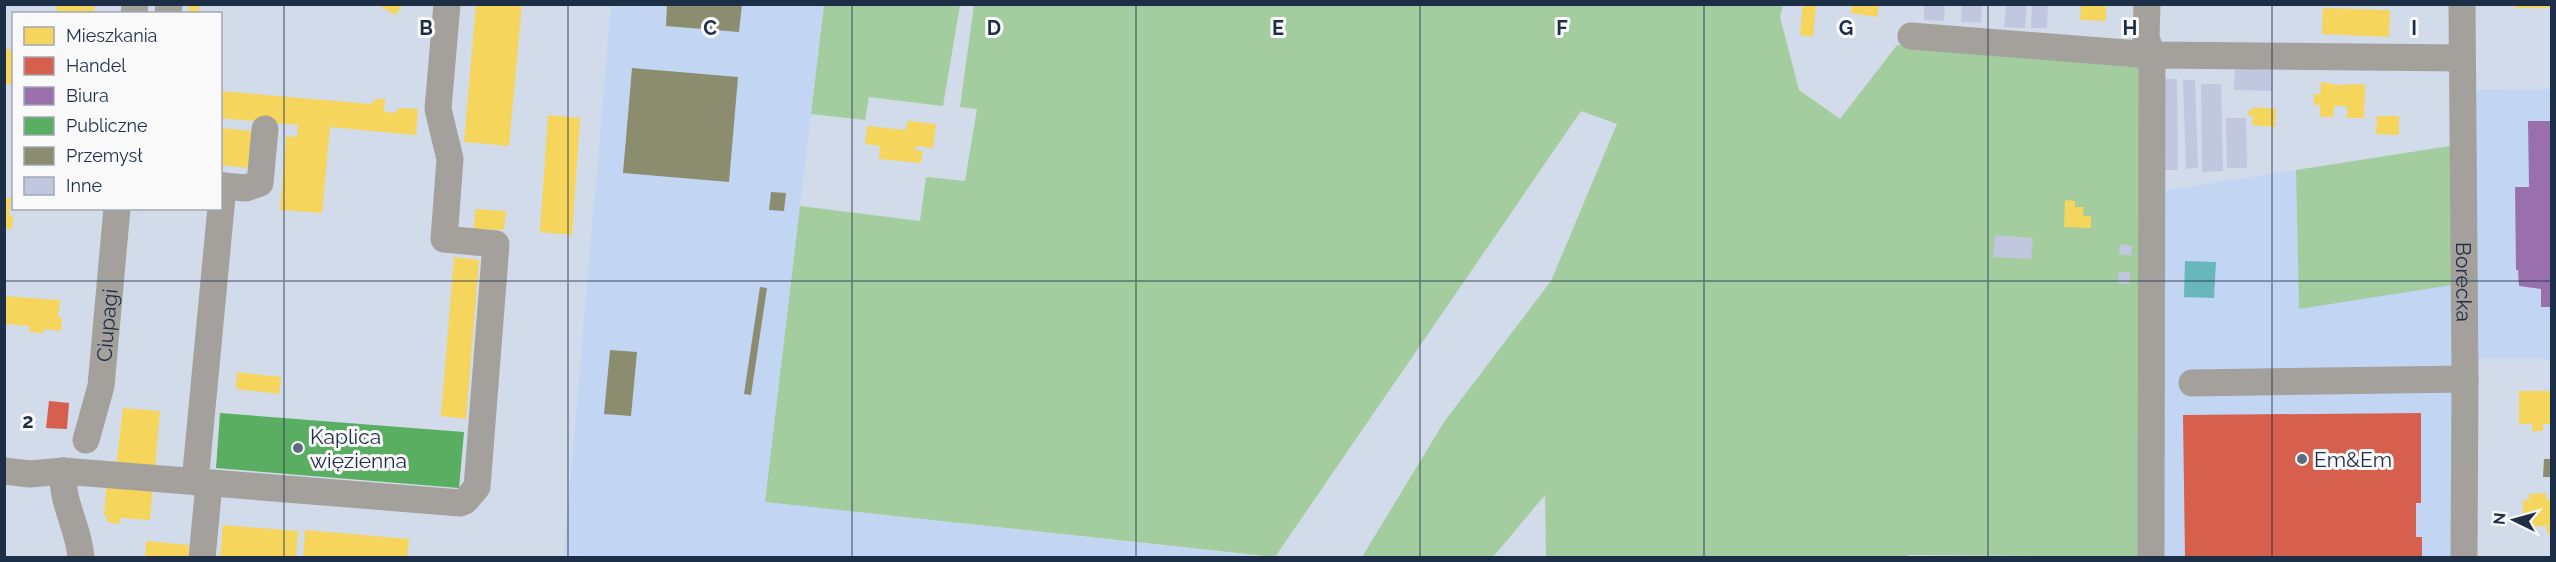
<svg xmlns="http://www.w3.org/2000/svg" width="2556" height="562" viewBox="0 0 2556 562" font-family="Raleway,sans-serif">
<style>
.built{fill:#c2d6f3}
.green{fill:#a3cd9f}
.water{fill:#68b7bd}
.homes{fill:#f6d55c}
.shops{fill:#d6604d}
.offices{fill:#9970ab}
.public{fill:#5aae61}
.industry{fill:#8c8c6e}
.building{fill:#c1c7de}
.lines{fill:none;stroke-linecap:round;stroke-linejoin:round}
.minor{stroke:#a4a19d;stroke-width:27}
.grid{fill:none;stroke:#1d2e47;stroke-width:1.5;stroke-opacity:0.55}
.poi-dot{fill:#5c6b80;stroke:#f9f9f9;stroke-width:2}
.labels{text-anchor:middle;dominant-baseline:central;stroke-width:6;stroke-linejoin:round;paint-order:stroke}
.street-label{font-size:21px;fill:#1d2e47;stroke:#f9f9f9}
.poi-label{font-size:21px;fill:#1d2e47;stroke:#f9f9f9;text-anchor:start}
.grid-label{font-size:20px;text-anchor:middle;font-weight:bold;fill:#1d2e47;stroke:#f9f9f9;stroke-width:6;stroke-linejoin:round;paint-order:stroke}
</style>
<rect width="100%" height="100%" fill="#d2dbe9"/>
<g class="built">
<polygon points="824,4 765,502 1274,558 598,558 564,554 611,5"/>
<polygon points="2551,89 2551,359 2476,359 2475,90"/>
<polygon points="2296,170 2299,308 2452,285 2454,557 2160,557 2156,192"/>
</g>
<g class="green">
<polygon points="824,5 960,5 943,106 869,97 865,120 811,114"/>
<polygon points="974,5 1783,5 1780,17 1799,90 1840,119 1897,45 2144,65 2142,557 1908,555 1907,558 1546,557 1545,495 1493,557 1362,557 1444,422 1551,281 1617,124 1581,111 1275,557 765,502 800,206 920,221 926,177 965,181 977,109 960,107"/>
<polygon points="2450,146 2452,285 2299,309 2296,170"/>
</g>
<polygon class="water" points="2185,261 2216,262 2214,298 2184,297"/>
<g class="homes">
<polygon points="56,4 95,4 94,14 59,14 59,10 56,10"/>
<rect x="189" y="4" width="10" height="10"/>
<polygon points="476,4 522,4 509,146 464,142"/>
<polygon points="1803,4 1816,4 1813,37 1800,35"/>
<polygon points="1852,4 1879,4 1877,17 1851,13"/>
<polygon points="2081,4 2106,4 2106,21 2080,20"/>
<rect x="2515" y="4" width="37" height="4"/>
<polygon points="378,5 402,5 396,15"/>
<polygon points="2323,8 2390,10 2389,37 2322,34"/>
<polygon points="4,49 14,50 14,84 4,84"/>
<polygon points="2321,82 2338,85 2365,84 2364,118 2347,118 2347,106 2334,106 2333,117 2320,117 2320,105 2314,105 2314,94 2320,94"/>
<polygon points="220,91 371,104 376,99 385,99 384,112 394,113 400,108 418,109 416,135 330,127 322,213 280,210 286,136 297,137 298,125 220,118"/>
<polygon points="2254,107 2276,109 2275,127 2252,125 2253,116 2248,116 2249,110 2253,110"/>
<polygon points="548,115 580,118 572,235 540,232"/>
<polygon points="2377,116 2399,116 2399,135 2376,134"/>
<polygon points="908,121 936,124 933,148 916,146 915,150 923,151 921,163 879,159 880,146 865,144 867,126 905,130"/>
<polygon points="220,128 254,131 251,168 220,165"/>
<polygon points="4,198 11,198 9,216 13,216 12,229 4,228"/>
<polygon points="2065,200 2075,201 2075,207 2084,207 2083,216 2091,216 2091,228 2064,227"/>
<polygon points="475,209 506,211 504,230 474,229"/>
<polygon points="454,257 479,260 466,419 441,416"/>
<polygon points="4,296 60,300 58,318 62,318 61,331 44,329 44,333 29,332 30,326 4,324"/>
<polygon points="237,372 281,377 279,394 236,389"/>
<polygon points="2519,391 2552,391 2552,424 2543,424 2543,431 2532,431 2532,424 2519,424"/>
<polygon points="123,408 160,411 155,469 116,466"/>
<polygon points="107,482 153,487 150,520 120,518 120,524 107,522 107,516 104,515"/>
<polygon points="2546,493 2546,499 2550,499 2552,534 2547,534 2547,526 2523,527 2523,500 2529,500 2529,494"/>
<polygon points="223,525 298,531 296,558 220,558"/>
<polygon points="305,530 409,539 407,558 303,558"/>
<polygon points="146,541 189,545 188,558 145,558"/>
</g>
<g class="shops">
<polygon points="49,401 69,403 67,429 46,428"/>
<polygon points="2421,413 2421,503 2416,503 2416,537 2422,537 2422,558 2185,558 2183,415"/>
</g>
<polygon class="offices" points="2528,121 2552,121 2552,307 2541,307 2541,289 2519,286 2518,270 2516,270 2515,187 2529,187"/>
<polygon class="public" points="220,413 464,432 459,488 216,468"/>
<g class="industry">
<polygon points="667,4 742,4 739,32 666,26"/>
<polygon points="632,68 738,77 729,182 623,173"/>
<polygon points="771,192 786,193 784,211 769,210"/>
<polygon points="760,287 767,288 751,395 744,394"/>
<polygon points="610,350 637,352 631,416 604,414"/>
<polygon points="2544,459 2552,459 2552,477 2543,477"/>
</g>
<g class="building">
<polygon points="1924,4 1945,4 1944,21 1924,20"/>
<polygon points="2032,4 2048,4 2047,28 2031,28"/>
<polygon points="1962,5 1982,5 1981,23 1961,22"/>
<polygon points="2006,5 2027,5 2025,28 2004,27"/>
<polygon points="2235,68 2273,70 2272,91 2234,90"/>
<polygon points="2160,79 2177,79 2178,170 2162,170"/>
<polygon points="2183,80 2195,80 2198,168 2186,169"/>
<polygon points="2201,84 2221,84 2223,171 2202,172"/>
<polygon points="2226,118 2246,118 2247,168 2227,168"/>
<polygon points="1995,235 2033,238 2031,259 1993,257"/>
<polygon points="2120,244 2132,246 2131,256 2119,254"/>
<polygon points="2119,272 2130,272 2129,284 2118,283"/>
</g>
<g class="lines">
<g class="minor">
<polyline points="2147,4 2146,38 2152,55 2151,558"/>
<path id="s1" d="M2462 4 2465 379 2464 558"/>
<polyline points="134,14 135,4"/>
<polyline points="168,14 169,4"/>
<polyline points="1911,36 2152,55 2462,58"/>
<polyline points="223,186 246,188 260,183 265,129"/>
<polyline points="2192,383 2465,379"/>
<path id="s2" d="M86 440 101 386 117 208"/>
<polyline points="4,471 30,474 63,471 460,503 465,501 477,487 496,244 444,239 450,159 438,109 447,4"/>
<path d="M63 471C61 503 79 527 81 558"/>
<polyline points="195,482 223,186 220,186"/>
<polyline points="202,558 209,484"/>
</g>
</g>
<path class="grid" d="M284 4V558M568 4V558M852 4V558M1136 4V558M1420 4V558M1704 4V558M1988 4V558M2272 4V558M4 281H2552"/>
<g class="poi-dot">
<circle cx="298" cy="448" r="6"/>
<circle cx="2302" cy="459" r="6"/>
</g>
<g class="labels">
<g class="street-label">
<text stroke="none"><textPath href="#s1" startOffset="278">Borecka</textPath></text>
<text stroke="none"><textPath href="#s2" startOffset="117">Ciupagi</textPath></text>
</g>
<g class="poi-label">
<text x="310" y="436">Kaplica<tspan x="310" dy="24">więzienna</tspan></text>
<text x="2314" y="459">Em&amp;Em</text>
</g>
</g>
<g class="grid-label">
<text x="426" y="35">B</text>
<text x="710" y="35">C</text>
<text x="994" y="35">D</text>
<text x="1278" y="35">E</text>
<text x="1562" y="35">F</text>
<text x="1846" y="35">G</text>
<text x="2130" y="35">H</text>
<text x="2414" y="35">I</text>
<text x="28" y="428">2</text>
</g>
<rect width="2556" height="562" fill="none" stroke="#1d2e47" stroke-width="12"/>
<rect x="12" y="12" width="210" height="198" fill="#f9f9f9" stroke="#a1a8b2" stroke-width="1.5"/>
<rect x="24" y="27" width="30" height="18" fill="#f6d55c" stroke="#a1a8b2" stroke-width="1.5"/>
<text x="66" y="42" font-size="18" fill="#1d2e47">Mieszkania</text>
<rect x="24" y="57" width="30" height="18" fill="#d6604d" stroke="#a1a8b2" stroke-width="1.5"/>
<text x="66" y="72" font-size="18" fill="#1d2e47">Handel</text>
<rect x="24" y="87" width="30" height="18" fill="#9970ab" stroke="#a1a8b2" stroke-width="1.5"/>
<text x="66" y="102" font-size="18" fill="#1d2e47">Biura</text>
<rect x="24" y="117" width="30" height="18" fill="#5aae61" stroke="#a1a8b2" stroke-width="1.5"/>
<text x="66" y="132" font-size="18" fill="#1d2e47">Publiczne</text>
<rect x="24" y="147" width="30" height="18" fill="#8c8c6e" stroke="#a1a8b2" stroke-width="1.5"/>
<text x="66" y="162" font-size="18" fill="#1d2e47">Przemysł</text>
<rect x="24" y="177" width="30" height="18" fill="#c1c7de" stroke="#a1a8b2" stroke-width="1.5"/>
<text x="66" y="192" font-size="18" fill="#1d2e47">Inne</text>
<g transform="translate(2514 520) rotate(275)" stroke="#f9f9f9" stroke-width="4.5" paint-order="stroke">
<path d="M0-4.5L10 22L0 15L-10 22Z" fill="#1d2e47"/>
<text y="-9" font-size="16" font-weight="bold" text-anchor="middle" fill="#1d2e47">N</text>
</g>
</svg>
